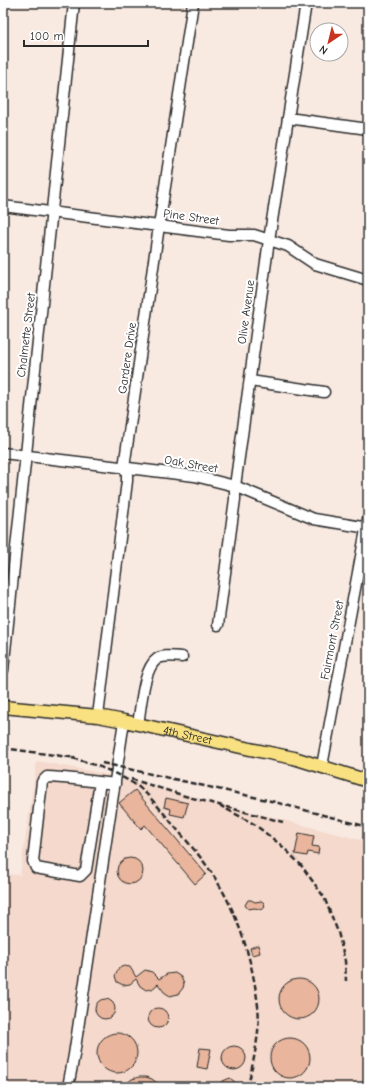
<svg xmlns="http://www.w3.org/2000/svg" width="371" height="1090" viewBox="0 0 371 1090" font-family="'Comic Neue',sans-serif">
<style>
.built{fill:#f4d9cc}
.building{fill:#e9b59c;stroke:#2b2b2b}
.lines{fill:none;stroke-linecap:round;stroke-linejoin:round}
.minor-casing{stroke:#2b2b2b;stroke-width:13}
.major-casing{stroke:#2b2b2b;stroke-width:15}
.minor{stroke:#fff;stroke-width:10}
.major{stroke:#f9e181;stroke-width:12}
.rail{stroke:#2b2b2b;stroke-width:2.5;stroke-dasharray:6 3;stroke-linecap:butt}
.labels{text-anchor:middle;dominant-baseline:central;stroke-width:4;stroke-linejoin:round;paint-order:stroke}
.street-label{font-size:12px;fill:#2b2b2b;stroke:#fff}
</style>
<rect width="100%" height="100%" fill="#f8e9e1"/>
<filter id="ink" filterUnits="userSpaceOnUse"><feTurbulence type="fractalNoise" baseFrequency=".025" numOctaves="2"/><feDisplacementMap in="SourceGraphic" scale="8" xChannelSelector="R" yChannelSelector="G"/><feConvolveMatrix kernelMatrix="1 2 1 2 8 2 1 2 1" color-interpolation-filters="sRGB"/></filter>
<g filter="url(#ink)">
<polygon class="built" points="37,761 100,773 368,842 368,1087 3,1087 3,874 20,875"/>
<g class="building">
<polygon points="135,790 206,874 195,884 145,825 141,829 119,803"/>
<polygon points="166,798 188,803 184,817 170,814 171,809 164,807"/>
<polygon points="299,833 314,836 312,846 319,847 318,854 308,852 307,856 295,854"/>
<circle cx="130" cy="871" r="13"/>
<polygon points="248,900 251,900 255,902 262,901 264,903 265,907 262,910 255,908 248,909 245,905"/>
<polygon points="258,945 260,953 252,955 250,948"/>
<polygon points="124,966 130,967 136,977 145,970 152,972 159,979 167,974 175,973 181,977 184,984 183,988 178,994 170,996 164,992 158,984 152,989 146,990 140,986 136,979 130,984 123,985 117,982 115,976 119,968"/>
<circle cx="299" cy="999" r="20"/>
<circle cx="105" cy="1009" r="10"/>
<circle cx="158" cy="1018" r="10"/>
<circle cx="117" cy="1053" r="20"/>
<circle cx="290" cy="1058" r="20"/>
<circle cx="234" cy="1058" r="12"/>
<polygon points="200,1048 211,1049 207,1069 197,1067"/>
<polygon points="139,1077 146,1077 152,1079 162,1087 122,1087 132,1079"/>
<polygon points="230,1078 241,1087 214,1087 223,1081"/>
</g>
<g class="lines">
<g class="minor-casing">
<g id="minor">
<polyline points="288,118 368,129"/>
<polyline points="3,206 229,235 254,235 288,246 315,264 368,280"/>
<polyline points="250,381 324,392"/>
<polyline points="3,453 195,476 235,486 314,519 368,528"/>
<polyline points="218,625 235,499 235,486 269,240 306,3"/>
<path d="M3 670C26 447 51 225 74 3"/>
<polyline points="98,716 127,481 127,474 124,467 159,226 193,3"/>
<path d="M138 724C141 708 143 669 157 659 164 654 174 657 182 657"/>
<polyline points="322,766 368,519"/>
<path d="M100 782 86 870 80 876 36 868 33 861 42 782 47 777C70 778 92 781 115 784"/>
<polyline points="68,1087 74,1055 124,721"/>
</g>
</g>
<g class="major-casing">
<g id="major">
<path id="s1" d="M3 707 98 716 124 721 250 749 294 758 368 781"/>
</g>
</g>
<use href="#minor" class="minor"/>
<use href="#major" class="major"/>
<g class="rail">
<polyline points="3,748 76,758"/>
<path d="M72 758C95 764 115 772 136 785 149 794 164 814 175 827 185 839 195 850 204 862 235 903 252 955 258 1006 261 1032 253 1061 248 1087"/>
<polyline points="102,763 267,800 368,827"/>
<polyline points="131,779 185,796 283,822"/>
<polyline points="219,805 254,824 281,845 301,865 324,897 338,932 345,961 346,981"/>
</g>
</g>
</g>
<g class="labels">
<g class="street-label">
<text transform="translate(191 217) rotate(8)">Pine Street</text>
<text transform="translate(246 312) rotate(-82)">Olive Avenue</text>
<text transform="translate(26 335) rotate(-83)">Chalmette Street</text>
<text transform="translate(127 358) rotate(-82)">Gardere Drive</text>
<text transform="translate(191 464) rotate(10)">Oak Street</text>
<text transform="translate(332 640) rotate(-79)">Fairmont Street</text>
<text stroke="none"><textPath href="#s1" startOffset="187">4th Street</textPath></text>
</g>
</g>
<rect width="371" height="1090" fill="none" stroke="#fff" stroke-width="16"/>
<rect x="8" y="8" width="355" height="1074" fill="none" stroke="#2b2b2b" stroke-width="1.5" filter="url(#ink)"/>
<g transform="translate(329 42) rotate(215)"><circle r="19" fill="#ffffff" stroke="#aaaaaa"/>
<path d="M0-3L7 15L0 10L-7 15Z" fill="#c8321e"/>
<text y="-6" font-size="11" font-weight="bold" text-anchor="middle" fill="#2b2b2b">N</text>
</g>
<path d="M24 40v6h124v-6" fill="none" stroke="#2b2b2b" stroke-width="2"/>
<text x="30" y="40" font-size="12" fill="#2b2b2b" stroke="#ffffff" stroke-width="3" paint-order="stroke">100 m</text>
</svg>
